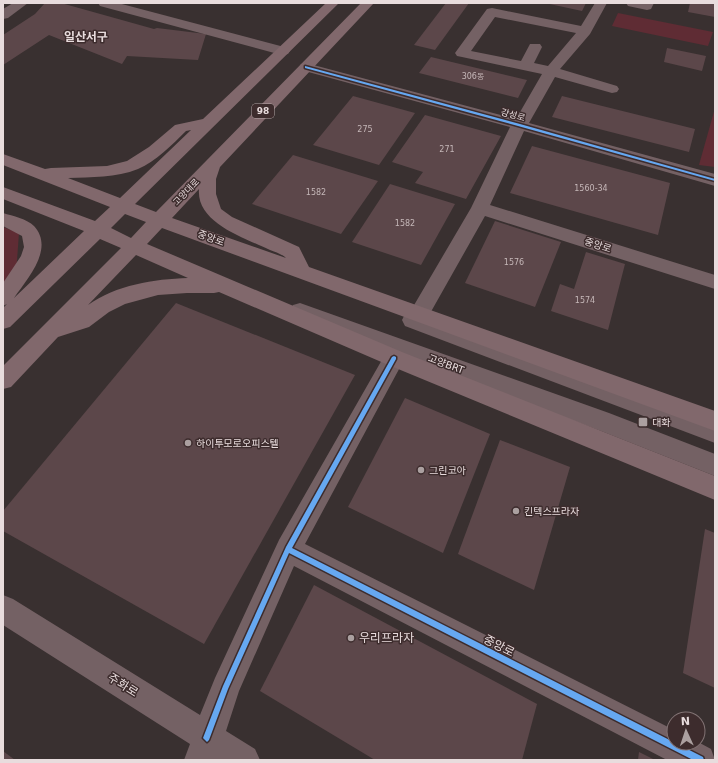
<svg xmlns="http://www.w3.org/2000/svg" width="718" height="763" viewBox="0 0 718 763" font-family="'DejaVu Sans','Noto Sans KR',sans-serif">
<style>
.green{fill:#5f2c34}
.building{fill:#5c474a}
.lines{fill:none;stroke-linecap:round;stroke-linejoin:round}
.minor{fill:#746164;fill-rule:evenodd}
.major{fill:#81686c;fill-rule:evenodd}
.cycleway-casing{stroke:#3d2c2d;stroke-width:3}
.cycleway{fill:#66a8f1;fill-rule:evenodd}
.poi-dot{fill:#aba0a0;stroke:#3d2c2d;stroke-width:1.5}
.labels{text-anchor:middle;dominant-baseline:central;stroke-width:3;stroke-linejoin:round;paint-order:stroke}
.number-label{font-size:8px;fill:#c5b7b8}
.shield{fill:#3d2c2d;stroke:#b5a7a8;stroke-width:1}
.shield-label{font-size:9px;font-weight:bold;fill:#e8dcdd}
.far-street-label{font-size:9px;fill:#e8dcdd;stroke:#3d2c2d}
.street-label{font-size:10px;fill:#e8dcdd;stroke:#3d2c2d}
.poi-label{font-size:10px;fill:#e8dcdd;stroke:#3d2c2d;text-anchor:start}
.far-district-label{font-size:12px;font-weight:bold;fill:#e8dcdd;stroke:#3d2c2d}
.near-poi-label{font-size:12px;fill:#e8dcdd;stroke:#3d2c2d;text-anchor:start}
.near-street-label{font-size:12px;fill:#e8dcdd;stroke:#3d2c2d}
</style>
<rect width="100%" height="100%" fill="#393030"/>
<g class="green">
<polygon points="618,13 713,32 708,46 612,26"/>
<polygon points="715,108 715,167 699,165"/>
<polygon points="3,227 19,233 16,274 3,285"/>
</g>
<g class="building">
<polygon points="45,3 61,3 154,29 157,28 206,34 198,60 127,56 122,64 49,35 3,65 3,35 35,14"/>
<polygon points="446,3 469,3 435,50 414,45"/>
<polygon points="545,3 586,3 582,11"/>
<polygon points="690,3 715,3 715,17 688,12"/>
<polygon points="667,48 706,56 702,71 664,62"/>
<polygon points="431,57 527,80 518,98 419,73"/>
<polygon points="353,96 415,113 379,165 313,145"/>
<polygon points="562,96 695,129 689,152 552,117"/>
<polygon points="425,115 501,136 466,199 415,183 423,172 392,162"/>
<polygon points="532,146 670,183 658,235 510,193"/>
<polygon points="293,155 378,181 341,234 252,204"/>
<polygon points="390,184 455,204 421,265 352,242"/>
<polygon points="495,221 561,242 535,307 465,283"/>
<polygon points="586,252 625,264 608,330 551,311 560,284 574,289"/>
<polygon points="176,303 355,375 204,644 3,531 3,511"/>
<polygon points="405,398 490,434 443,553 348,507"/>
<polygon points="500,440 570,467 534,590 458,554"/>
<polygon points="705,529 715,533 715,688 683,673"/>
<polygon points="314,585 537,704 522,760 375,760 260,691"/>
<polygon points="3,751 15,760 3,760"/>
<polygon points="639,752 655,760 638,760"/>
</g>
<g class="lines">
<g class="minor">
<polygon points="13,3 28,3 8,18 3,19 3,9"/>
<polygon points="98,3 118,3 288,48 290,51 288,54 283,55 278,54 100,6"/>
<path d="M595 3H607L590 34 560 69 617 86 619 89 617 92 612 93 555 77 529 123 715 174V186L524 131 490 205 715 275V289L485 216 428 317 715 421V443L405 326 402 320 405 314 410 312 471 208 510 127 301 70 299 67 301 64 306 63 516 119 542 74 462 57 457 56 455 53 487 9 492 8 581 26ZM495 17 576 33 548 66 534 63 542 47 540 44H530L521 61 471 51Z"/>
<polygon points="626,3 654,3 651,9 647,10 628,6"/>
<polygon points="300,303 609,413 715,454 715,476 601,431 405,358 305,544 674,730 674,743 698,742 711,749 715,760 667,760 294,566 239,691 226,731 255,749 260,760 184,760 190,744 3,625 3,595 13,599 200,715 215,678 279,540 387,351 293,317 290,311 293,305"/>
</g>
<path class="major" d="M326 3H339L135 204 156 212 361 3H374L220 167 216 179V194L221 209 232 217 299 247 309 267 715 411V431L162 228 147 244 402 352 715 476V500L386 364 219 292 214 293H187L158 295 125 304 109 312 89 327 58 337 11 387 3 389V366L121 248 100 239 10 327 3 329V308L7 304 3 306V283L21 256 24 247 22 236 3 226V213C13 216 27 219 34 226 55 249 27 279 14 298L84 231 3 199V187L95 221 110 207 3 165V154L45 169 51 168 107 166 127 161 149 147 175 125 203 119ZM191 130 120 198 68 178C91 177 116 178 138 169 156 161 172 145 186 131ZM199 189C196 223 245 238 270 250 275 252 282 254 286 258L172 218ZM125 214 146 222 131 238 111 228ZM136 255 188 278C154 279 116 285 88 305Z"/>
<g class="cycleway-casing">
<g id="cycleway">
<polygon points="305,66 520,124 715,179 715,181 518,126 305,68"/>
<polygon points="394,356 396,357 396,359 292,548 703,757 704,760 693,760 289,553 228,689 209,740 207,742 203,738 223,686 286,547 392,357"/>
</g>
</g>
<use href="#cycleway" class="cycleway"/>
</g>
<g class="poi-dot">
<rect x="638" y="417" width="10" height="10" rx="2"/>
<circle cx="188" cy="443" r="4"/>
<circle cx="421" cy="470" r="4"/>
<circle cx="516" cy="511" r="4"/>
<circle cx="351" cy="638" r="4"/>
</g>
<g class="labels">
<g class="number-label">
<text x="473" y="76">306동</text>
<text x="365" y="129">275</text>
<text x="447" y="149">271</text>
<text x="591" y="188">1560-34</text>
<text x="316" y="192">1582</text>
<text x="405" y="223">1582</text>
<text x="514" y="262">1576</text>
<text x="585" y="300">1574</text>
</g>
<rect class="shield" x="252" y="104" width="22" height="14" rx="3"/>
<g class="shield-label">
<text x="263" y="111">98</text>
</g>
<g class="far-street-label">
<text transform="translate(513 115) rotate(15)">강성로</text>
<text transform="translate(186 192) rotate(-46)">고양대로</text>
</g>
<g class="street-label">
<text transform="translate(211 238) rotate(20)">중앙로</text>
<text transform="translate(598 245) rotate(18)">중앙로</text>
<text transform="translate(446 364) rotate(20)">고양BRT</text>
</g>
<g class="poi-label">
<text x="652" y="422">대화</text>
<text x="196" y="443">하이투모로오피스텔</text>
<text x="429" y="470">그린코아</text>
<text x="524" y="511">킨텍스프라자</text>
</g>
<g class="far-district-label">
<text x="86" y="37">일산서구</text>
</g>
<g class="near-poi-label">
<text x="359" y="638">우리프라자</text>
</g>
<g class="near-street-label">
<text transform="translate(499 646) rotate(27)">중앙로</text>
<text transform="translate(123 685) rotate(32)">주화로</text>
</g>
</g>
<rect width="718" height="763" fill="none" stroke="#e8dcdd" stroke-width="8"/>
<g transform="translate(686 731) rotate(357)"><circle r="19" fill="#3d2c2d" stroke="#817273"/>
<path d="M0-3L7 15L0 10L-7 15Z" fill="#aba0a0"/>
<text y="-6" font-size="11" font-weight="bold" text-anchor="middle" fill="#e8dcdd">N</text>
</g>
</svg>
